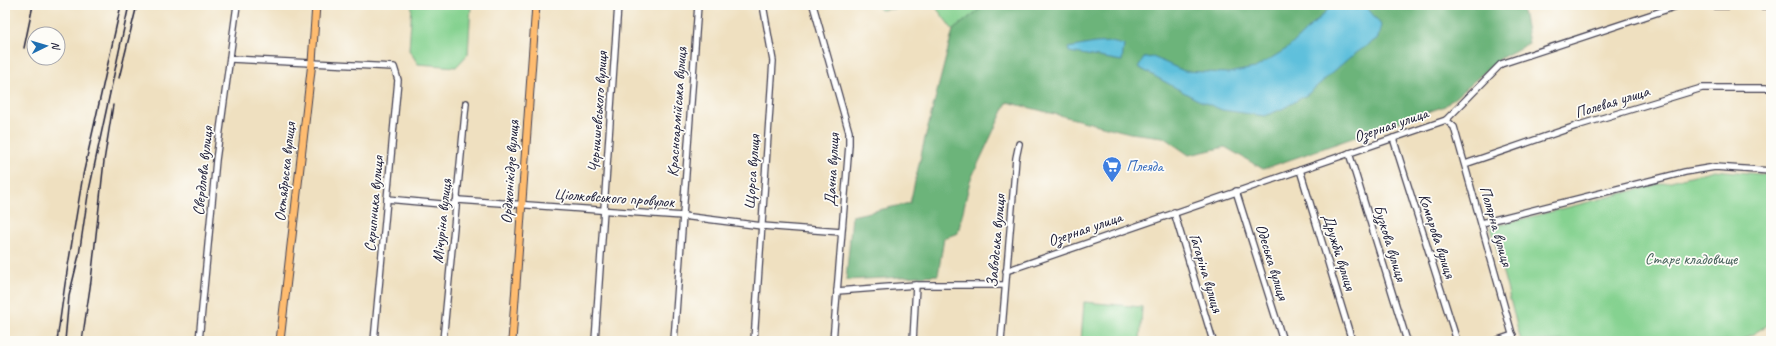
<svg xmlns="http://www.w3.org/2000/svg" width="1776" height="346" viewBox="0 0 1776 346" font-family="Caveat,sans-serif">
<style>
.green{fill:#85d290;stroke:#547a66}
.forest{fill:#6cb47a;stroke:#476b5a}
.water{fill:#5ec0dc;stroke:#40718c}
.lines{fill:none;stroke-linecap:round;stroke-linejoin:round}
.minor-casing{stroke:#413e4f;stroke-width:8}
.major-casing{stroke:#413e4f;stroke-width:9}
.minor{stroke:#fff;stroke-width:5.5}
.major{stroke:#febc70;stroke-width:7}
.rail{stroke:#22223b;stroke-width:1.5}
.labels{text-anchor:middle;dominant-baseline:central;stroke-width:3.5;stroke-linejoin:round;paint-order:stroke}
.street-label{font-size:16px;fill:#22223b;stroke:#fdfcf7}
.shop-label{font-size:16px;fill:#366cbe;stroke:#fdfcf7;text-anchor:start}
.park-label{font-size:16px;fill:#456059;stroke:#fdfcf7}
</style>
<rect width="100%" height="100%" fill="#fdfcf7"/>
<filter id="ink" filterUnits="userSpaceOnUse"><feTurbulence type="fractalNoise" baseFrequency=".025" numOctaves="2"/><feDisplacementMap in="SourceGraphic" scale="8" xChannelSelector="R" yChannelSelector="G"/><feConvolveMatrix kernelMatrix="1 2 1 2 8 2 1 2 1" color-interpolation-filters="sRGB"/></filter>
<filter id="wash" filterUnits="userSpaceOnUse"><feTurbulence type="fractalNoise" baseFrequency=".012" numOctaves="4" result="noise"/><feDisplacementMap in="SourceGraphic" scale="16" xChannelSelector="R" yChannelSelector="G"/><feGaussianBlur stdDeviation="0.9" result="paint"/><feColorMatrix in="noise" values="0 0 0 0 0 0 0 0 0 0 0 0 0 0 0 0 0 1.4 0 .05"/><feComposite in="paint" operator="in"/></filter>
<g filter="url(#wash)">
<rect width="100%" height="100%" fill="#efe0c0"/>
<g class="green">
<polygon points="412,5 471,5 468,54 456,67 418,64 409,50"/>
<polygon points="878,5 932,5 880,10"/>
<polygon points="934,5 985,5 953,30"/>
<polygon points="1714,170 1771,175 1771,323 1741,341 1521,341 1491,227"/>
<polygon points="1084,302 1142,307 1140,341 1081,341"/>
</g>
<polygon class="forest" points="985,5 1522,5 1529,43 1501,58 1445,106 1263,169 1225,147 1189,155 1163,137 1130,133 1007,102 970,181 958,233 944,238 938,275 846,280 852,216 910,203 925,138 953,30"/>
<g class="water">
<polygon points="1333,5 1365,5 1381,25 1378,38 1349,58 1308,94 1284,108 1265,116 1222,110 1196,99 1138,67 1144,58 1153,57 1184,71 1228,73 1255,68 1288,48"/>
<polygon points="1111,42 1124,45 1122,61 1069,52 1068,48 1095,43"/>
</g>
</g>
<g filter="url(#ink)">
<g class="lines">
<g class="minor-casing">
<g id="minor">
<polyline points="813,5 849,132 849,145 833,341"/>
<polyline points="231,59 394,67 398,80 374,341"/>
<polyline points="1446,120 1454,127 1514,341"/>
<polyline points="1393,138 1457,341"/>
<polyline points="1349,153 1407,341"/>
<polyline points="1465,164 1576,126 1702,88 1771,88"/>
<polyline points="1300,170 1352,341"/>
<polyline points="1236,191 1283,341"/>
<polyline points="387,199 452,205 458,200 683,216 762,226 841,232"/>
<polyline points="1174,212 1213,341"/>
<polyline points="1482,223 1685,172 1715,167 1771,171"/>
<polyline points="1006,271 1446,120 1501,64 1677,6 1771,6"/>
<polyline points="837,291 916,285 1005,285"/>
<polyline points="199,341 216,160 237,5"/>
<polyline points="443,341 466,103"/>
<polyline points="595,341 618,5"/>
<polyline points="674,341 698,5"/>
<polyline points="754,341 773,61 763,5"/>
<polyline points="913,341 916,285"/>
<polyline points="1001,341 1016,158 1019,144"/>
<polyline points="1495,341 1513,335"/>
</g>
</g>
<g class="major-casing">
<g id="major">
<polyline points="280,341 312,62 316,5"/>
<polyline points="512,341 536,5"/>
</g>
</g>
<use href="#minor" class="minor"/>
<use href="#major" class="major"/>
<g class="rail">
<polyline points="24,48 33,5"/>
<polyline points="119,78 137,5"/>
<polyline points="57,341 65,284 83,175 121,5"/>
<polyline points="65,341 69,296 79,255 88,195 129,5"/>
<polyline points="82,341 91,281 104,161 113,105"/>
</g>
</g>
</g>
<defs>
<g id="supermarket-pin" transform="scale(1)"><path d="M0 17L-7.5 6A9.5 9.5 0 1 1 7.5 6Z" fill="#3f7fe0" stroke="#fdfcf7"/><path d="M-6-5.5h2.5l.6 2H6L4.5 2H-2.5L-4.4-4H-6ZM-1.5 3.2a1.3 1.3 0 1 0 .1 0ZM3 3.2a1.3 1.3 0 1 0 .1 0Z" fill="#fff"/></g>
</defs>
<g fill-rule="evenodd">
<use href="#supermarket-pin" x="1112" y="166"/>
</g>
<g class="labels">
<g class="street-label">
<text transform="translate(1612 102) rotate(-17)">Полевая улица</text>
<text transform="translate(598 112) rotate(-86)">Чернишевського вулиця</text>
<text transform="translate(677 112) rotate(-86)">Красноармійська вулиця</text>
<text transform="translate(1391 125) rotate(-19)">Озерная улица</text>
<text transform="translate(832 170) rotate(-87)">Дачна вулиця</text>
<text transform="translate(203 171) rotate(-84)">Свердлова вулиця</text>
<text transform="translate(285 172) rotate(-84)">Октябрьска вулиця</text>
<text transform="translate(510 172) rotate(-86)">Орджонікідзе вулиця</text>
<text transform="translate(752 172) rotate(-86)">Щорса вулиця</text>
<text transform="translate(614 198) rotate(4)">Ціолковського провулок</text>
<text transform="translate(374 204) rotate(-85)">Скрипника вулиця</text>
<text transform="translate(442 221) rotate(-84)">Мічуріна вулиця</text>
<text transform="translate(1496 226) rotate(74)">Полярна вулиця</text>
<text transform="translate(1085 229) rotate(-19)">Озерная улица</text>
<text transform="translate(1437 236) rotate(72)">Комарова вулиця</text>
<text transform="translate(996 241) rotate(-85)">Заводська вулиця</text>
<text transform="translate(1390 243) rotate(73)">Бузкова вулиця</text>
<text transform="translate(1339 252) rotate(73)">Дружби вулиця</text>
<text transform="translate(1272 262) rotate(73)">Одеська вулиця</text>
<text transform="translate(1206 273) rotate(73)">Гагаріна вулиця</text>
</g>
<g class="shop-label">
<text x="1126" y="166">Плеяда</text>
</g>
<g class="park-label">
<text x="1691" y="259">Старе кладовище</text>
</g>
</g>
<rect width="1776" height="346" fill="none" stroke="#fdfcf7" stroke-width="20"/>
<g transform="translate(46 46) rotate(85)"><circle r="19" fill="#fdfcf7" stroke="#a5a5ac"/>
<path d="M0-3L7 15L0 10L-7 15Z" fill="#1f6fb2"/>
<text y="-6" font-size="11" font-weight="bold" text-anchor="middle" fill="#22223b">N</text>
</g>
</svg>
